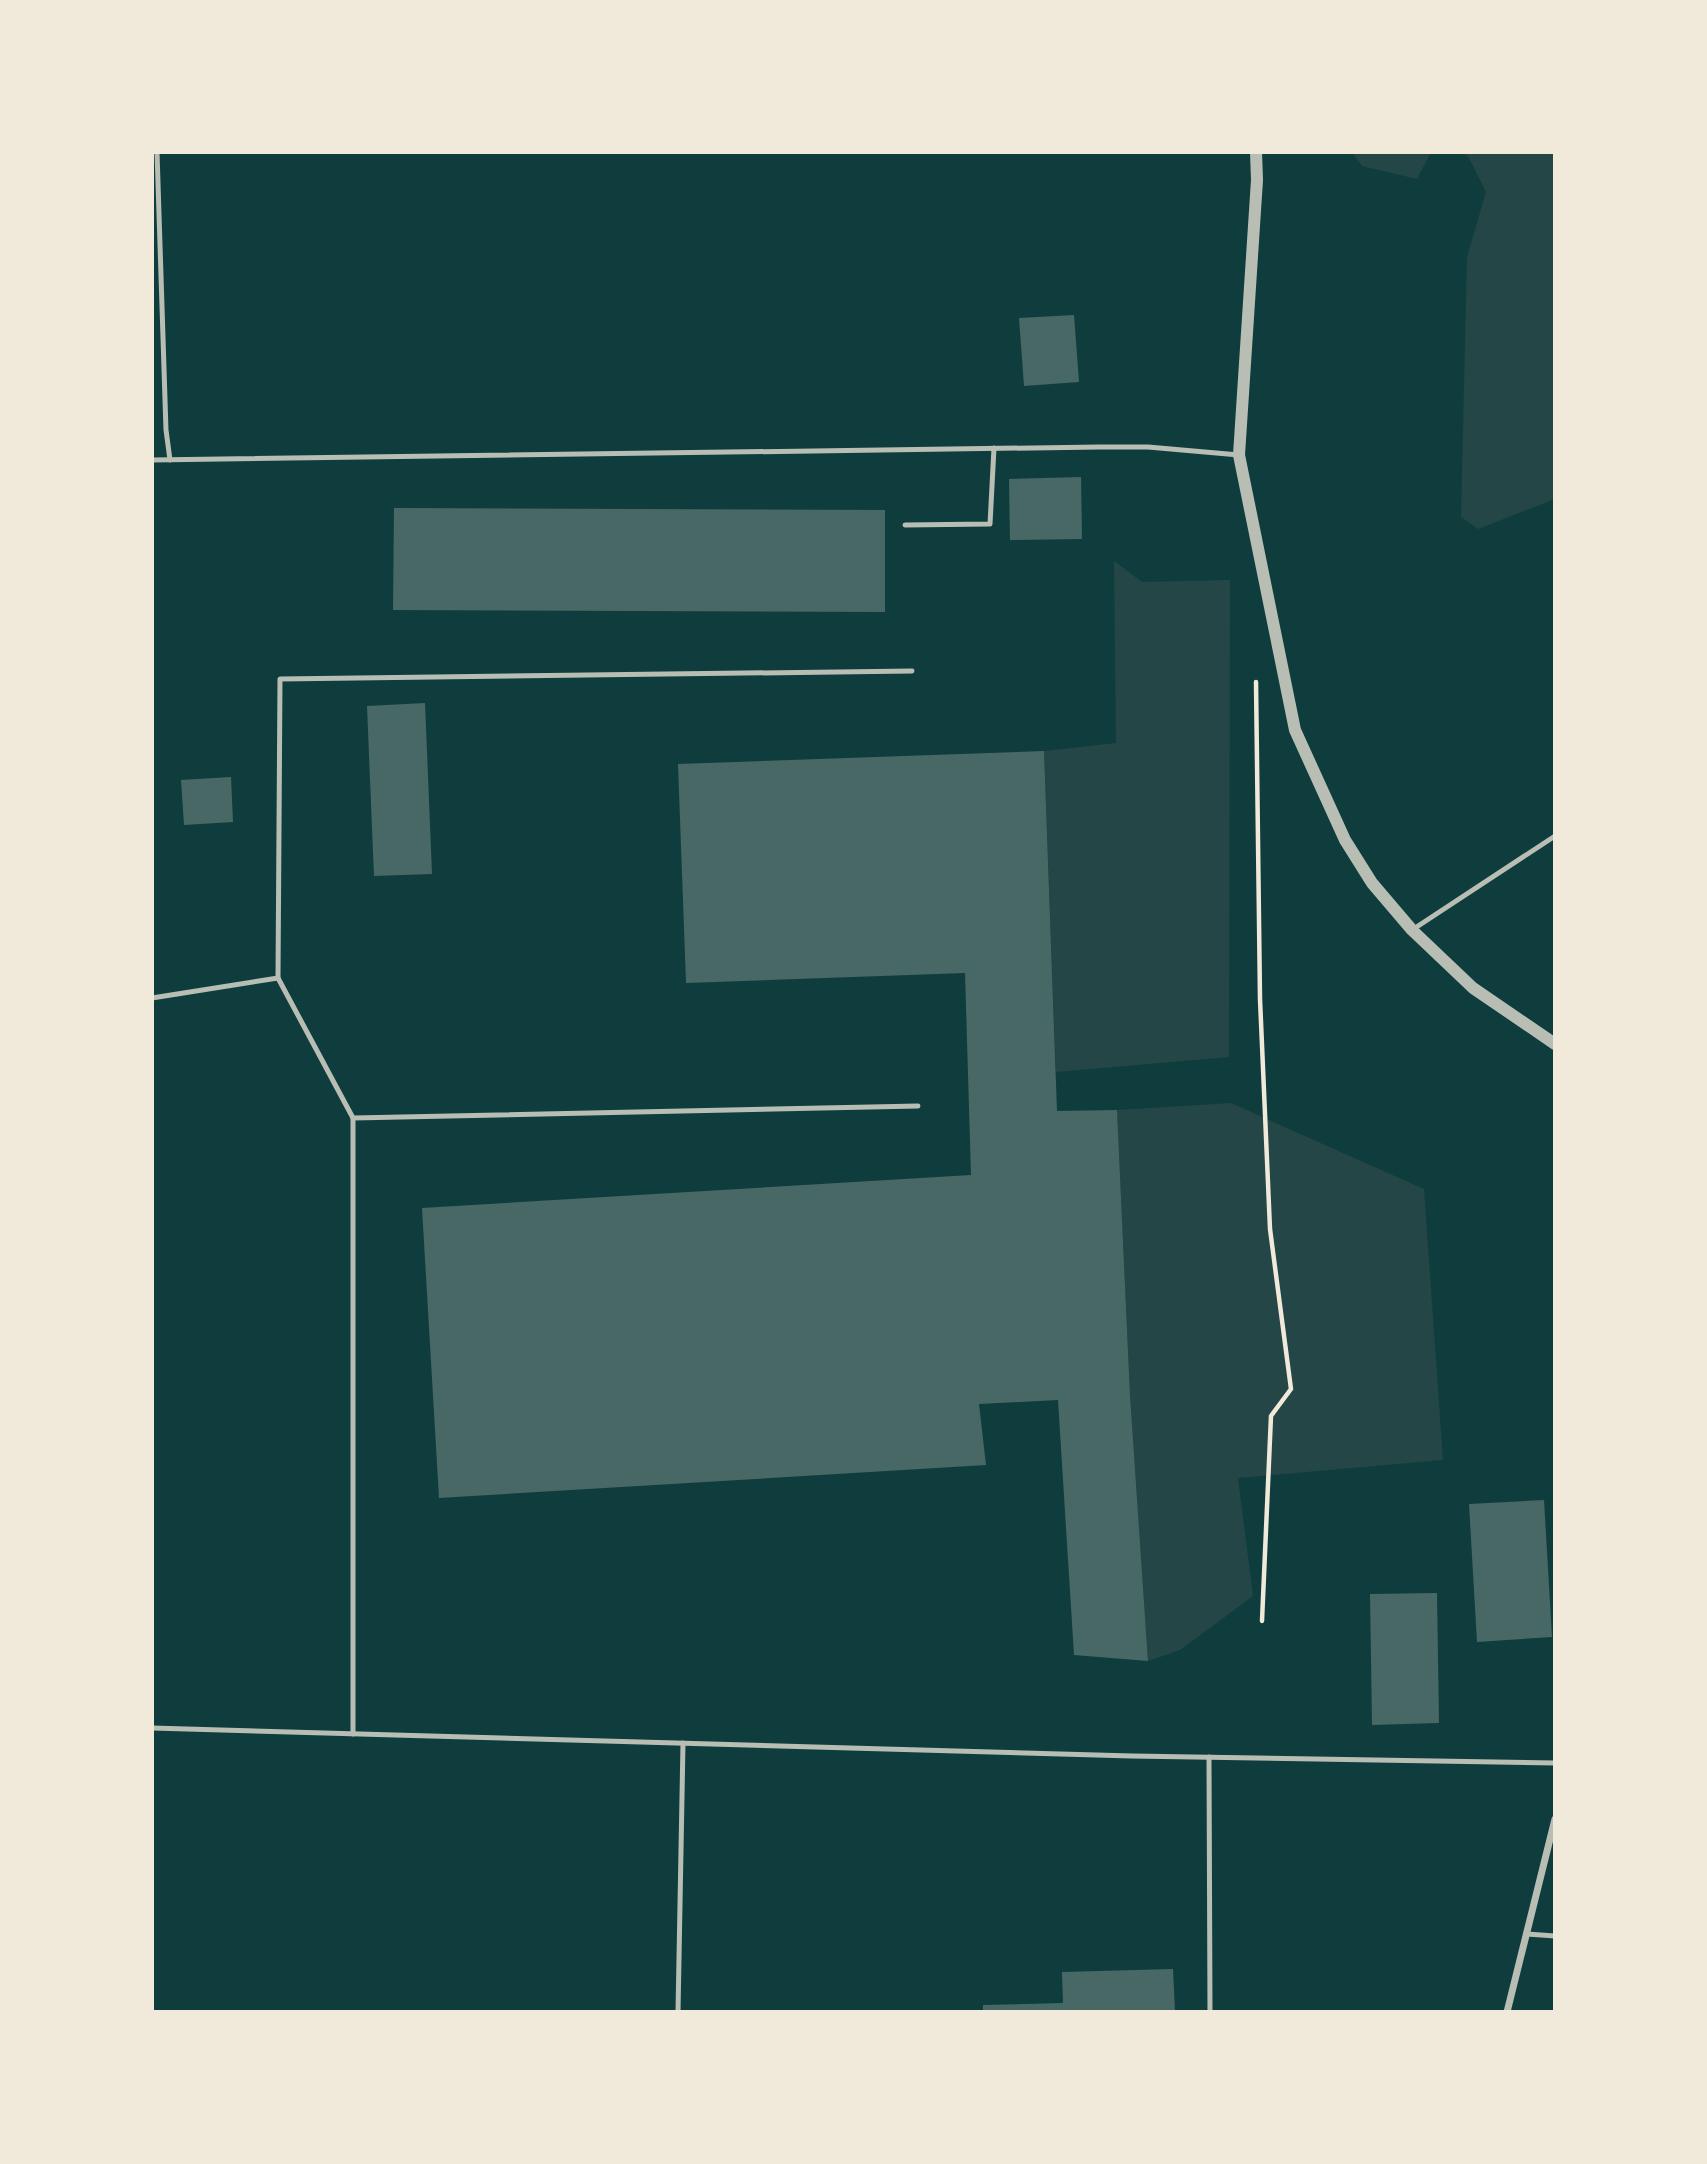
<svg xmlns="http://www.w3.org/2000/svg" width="1707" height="2164" viewBox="0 0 1707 2164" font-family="'Sofia Sans Condensed',sans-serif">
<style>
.green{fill:#244646}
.building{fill:#486865}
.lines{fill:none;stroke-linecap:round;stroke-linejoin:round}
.path{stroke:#f1e9da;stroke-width:4.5}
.service{stroke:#b8beb3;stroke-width:5}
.minor{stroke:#b8beb3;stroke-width:7}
.tertiary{stroke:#b8beb3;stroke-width:12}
</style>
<rect width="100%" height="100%" fill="#0f3d3e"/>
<g class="green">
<polygon points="1352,152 1431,152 1417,179 1362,166"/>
<polygon points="1460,152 1555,152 1555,499 1478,529 1461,517 1467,257 1486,192 1468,156"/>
<polygon points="1114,561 1142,582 1230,580 1229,1057 1056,1072 1044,751 1116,743"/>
<polygon points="1231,1103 1424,1189 1443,1460 1238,1478 1253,1596 1180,1650 1148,1661 1130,1395 1117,1110"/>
</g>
<g class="building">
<polygon points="1074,315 1079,382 1024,386 1019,318"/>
<polygon points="1081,477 1082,539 1010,540 1009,479"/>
<polygon points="394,508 885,510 885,612 393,610"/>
<polygon points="425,703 432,874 374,876 367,706"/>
<polygon points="1044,751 1057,1111 1117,1110 1130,1395 1148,1661 1074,1655 1058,1400 979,1404 986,1465 439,1498 422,1208 971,1175 965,973 686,983 678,764"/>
<polygon points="231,777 233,822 184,825 181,780"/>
<polygon points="1544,1500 1552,1637 1477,1642 1469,1504"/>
<polygon points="1437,1593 1439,1723 1372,1725 1370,1594"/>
<polygon points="1173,1969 1175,2012 983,2012 983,2005 1063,2003 1062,1972"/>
</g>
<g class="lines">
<polyline class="path" points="1256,682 1260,999 1270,1229 1291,1389 1271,1416 1262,1621"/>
<g class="service">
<polyline points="157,152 166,430 170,460"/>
<polyline points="152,460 1099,447 1148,447 1239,455"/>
<polyline points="905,525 990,524 994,448"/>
<polyline points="1412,930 1555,836"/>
<polyline points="152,998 278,978"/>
<polyline points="353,1118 278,978 280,679 912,671"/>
<polyline points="152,1728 1132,1756 1555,1763"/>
<polyline points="353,1734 353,1118 918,1106"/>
<polyline points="1209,1757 1210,2012"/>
<polyline points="1527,1934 1555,1936"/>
<polyline points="678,2012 683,1743"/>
</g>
<polyline class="minor" points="1507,2012 1555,1819"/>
<polyline class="tertiary" points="1256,152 1257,180 1239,455 1295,730 1345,840 1372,883 1412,930 1473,988 1555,1044"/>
</g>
<rect width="1707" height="2164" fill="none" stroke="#f1e9da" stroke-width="308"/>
</svg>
